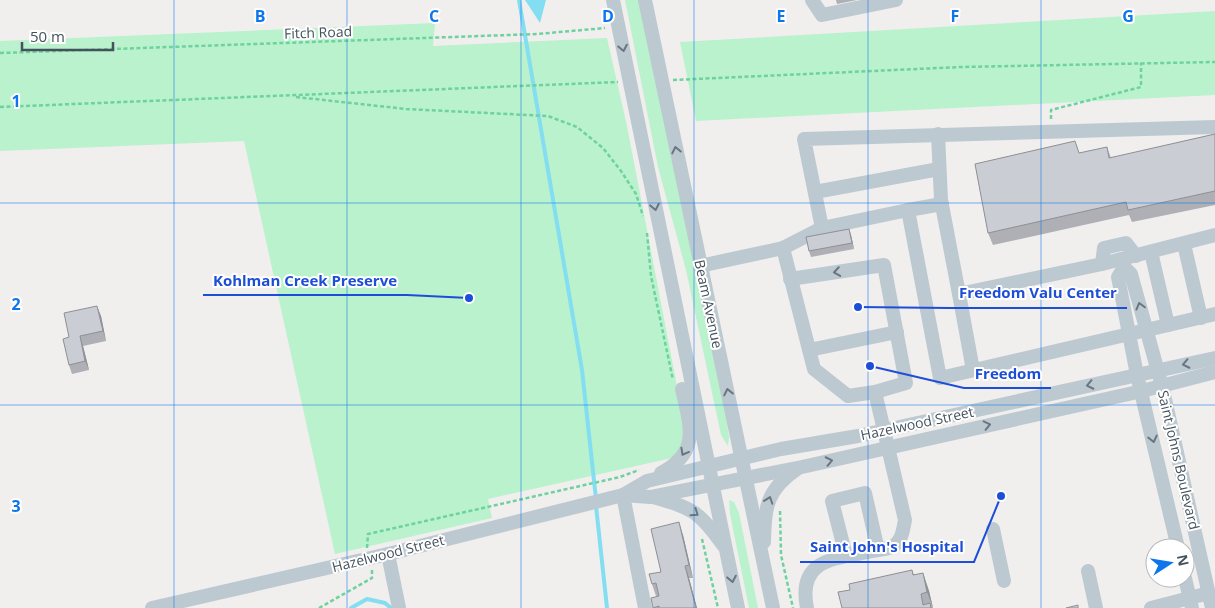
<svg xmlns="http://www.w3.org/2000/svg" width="1215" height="608" viewBox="0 0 1215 608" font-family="'Open Sans',sans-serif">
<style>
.green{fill:#b9f2cd}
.water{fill:#83def2}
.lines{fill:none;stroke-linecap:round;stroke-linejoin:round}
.stream{stroke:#83def2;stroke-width:4}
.path{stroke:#6ed29e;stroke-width:2.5;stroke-dasharray:4 2.5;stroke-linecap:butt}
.minor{stroke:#bdc9d1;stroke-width:14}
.wall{fill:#aeb0b5}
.shaded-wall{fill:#8d9094}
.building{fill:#cacdd3;stroke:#8d9094}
.oneway{stroke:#697680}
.grid{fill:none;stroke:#0d76ec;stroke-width:1;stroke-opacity:0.55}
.labels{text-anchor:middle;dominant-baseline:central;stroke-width:4;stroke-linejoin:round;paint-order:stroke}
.street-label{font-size:14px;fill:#45525d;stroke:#fff}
.grid-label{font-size:16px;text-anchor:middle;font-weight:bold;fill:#0d76ec;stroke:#fff;stroke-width:4;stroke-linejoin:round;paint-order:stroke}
.leader{fill:none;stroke:#1d4ed8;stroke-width:2}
.callout-dot{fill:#1d4ed8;stroke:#fff;stroke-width:2}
.callout-label{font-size:15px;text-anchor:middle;font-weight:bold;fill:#1d4ed8;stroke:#fff;stroke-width:4;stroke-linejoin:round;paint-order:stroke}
</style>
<rect width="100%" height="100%" fill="#f1eeee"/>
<g class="green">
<polygon points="625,0 639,0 726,416 729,437 728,446 721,435 686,270 658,167"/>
<polygon points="1215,11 1215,95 696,121 680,42"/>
<polygon points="435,23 433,46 607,38 627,126 690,454 488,499 492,518 335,554 244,141 0,151 0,41"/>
<polygon points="729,500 734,502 739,513 758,608 749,608 730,514"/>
</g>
<polygon class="water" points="525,0 546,0 540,23"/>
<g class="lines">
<g class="stream">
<polyline points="519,0 582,370 596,499"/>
<polyline points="596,506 607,608"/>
<polyline points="351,608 367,599 385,603 391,608"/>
</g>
<g class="path">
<polyline points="0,53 537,34 605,28"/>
<polyline points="673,80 961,67 1215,62"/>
<polyline points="296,97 406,109 548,116 577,127 603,148 621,171 636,194 643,216"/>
<polyline points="0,107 618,82"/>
<polyline points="1051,119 1051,110 1141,87 1141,63"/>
<polyline points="647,233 651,276 673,380"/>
<polyline points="780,511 781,555 793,608"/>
<polyline points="702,539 718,608"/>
<polyline points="367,548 368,534 620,477 639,470"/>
<polyline points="319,608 372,578 372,570"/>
</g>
<g class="minor">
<polyline points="613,0 738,608"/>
<polyline points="645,0 773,608"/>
<polyline points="812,0 822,15 896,0"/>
<polyline points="1215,127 804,139 822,228 908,210 940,378 1215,314"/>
<polyline points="938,134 941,200 959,294 1102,264 1215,235"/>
<polyline points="815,192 939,169"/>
<polyline points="908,210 942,204"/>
<polyline points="1184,244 1201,318"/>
<polyline points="783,248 822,228"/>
<polyline points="1151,252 1168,325"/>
<polyline points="1122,259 1124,267 1131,274 1162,386 1212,608"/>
<polyline points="1102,264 1104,248 1126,243 1136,256"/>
<path d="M700 266 783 248 814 369 848 396 875 392 905 520C903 530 902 542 892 547 886 549 878 550 873 551 835 559 797 558 807 608"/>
<polyline points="1124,267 1118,277 1137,375 1178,548"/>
<polyline points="790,279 884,265 906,383 875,392"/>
<polyline points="959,294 973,370"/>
<polyline points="809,350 897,332"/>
<path d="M661 473C701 452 690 426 682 389"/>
<polyline points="623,495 650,497 802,467 1142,391 1215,372"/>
<polyline points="623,495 645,608"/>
<path d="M653 497C692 508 699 511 723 545"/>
<polyline points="993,529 1004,581"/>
<path d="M764 542C765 507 766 490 797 469"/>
<polyline points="388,554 399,608"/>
<polyline points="846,556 832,501 865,493 878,550"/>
<polyline points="1088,571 1096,608"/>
<polyline points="1185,578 1192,608"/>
<polyline points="152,608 388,554 623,495 647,481 781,449 858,436 1215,358"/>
<polyline points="1151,608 1209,593"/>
</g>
</g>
<g class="wall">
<polygon points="836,0 857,0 837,4"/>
<polygon points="1215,134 1215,205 1132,222 1129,215 993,245 988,233 1080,153 1107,147 1111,158"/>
<polygon points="849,229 851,235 854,249 811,257 809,251"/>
<polygon points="101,316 106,341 83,346 89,370 72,374 69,365 69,337"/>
<polygon points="683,535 693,578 689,578 697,608 653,608 651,598 659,596 656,596 652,584 661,572"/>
<polygon points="912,570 914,575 923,573 929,591 933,608 842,608 850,590"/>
</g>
<g class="shaded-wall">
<polygon points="849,229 851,235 854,249 852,243"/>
<polygon points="97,306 101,316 106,341 103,331"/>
<polygon points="80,336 83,346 89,370 85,361"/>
<polygon points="679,522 683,535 693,578 689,565"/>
<polygon points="685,566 689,578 697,608 696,608"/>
<polygon points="923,573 929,591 933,608 927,592"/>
</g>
<g class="building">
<polygon points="1215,134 1215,191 1128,210 1126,202 988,233 975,164 1075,141 1079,153 1107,147 1109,158"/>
<polygon points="849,229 852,243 809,251 806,237"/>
<polygon points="97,306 103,331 80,336 85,361 69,365 63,339 69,337 64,313"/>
<polygon points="679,522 689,565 685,566 696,608 659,608 659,606 653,608 651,598 659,596 656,583 652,584 649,574 661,572 651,529"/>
<polygon points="912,570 913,575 923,573 927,592 921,594 923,605 930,603 931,608 842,608 838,592 850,590 849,584"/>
<polygon points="1078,605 1078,608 1066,608"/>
</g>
<defs><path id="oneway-chevron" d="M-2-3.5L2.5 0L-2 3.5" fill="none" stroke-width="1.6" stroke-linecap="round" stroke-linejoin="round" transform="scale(1.25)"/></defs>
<g class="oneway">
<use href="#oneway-chevron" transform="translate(623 48) rotate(79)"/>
<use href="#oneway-chevron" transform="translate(676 150) rotate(-102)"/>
<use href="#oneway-chevron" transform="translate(655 207) rotate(79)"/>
<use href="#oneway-chevron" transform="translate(837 272) rotate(171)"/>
<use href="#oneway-chevron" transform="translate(1140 306) rotate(-105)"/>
<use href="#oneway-chevron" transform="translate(1186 364) rotate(168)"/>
<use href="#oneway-chevron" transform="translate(1090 385) rotate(168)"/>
<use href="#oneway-chevron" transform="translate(728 392) rotate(-102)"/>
<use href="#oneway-chevron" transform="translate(987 425) rotate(-13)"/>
<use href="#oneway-chevron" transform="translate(1153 439) rotate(77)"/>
<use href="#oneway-chevron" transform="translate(684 452) rotate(119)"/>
<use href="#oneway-chevron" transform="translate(829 461) rotate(-12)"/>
<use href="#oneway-chevron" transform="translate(769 500) rotate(-71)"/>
<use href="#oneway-chevron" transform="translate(695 513) rotate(35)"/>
<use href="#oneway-chevron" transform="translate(732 579) rotate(79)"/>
</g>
<path class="grid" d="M174 0V608M347 0V608M521 0V608M694 0V608M868 0V608M1041 0V608M0 203H1215M0 405H1215"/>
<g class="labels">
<g class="street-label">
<text transform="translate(318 32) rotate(-2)">Fitch Road</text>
<text transform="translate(709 304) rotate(78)">Beam Avenue</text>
<text transform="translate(917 423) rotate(-12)">Hazelwood Street</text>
<text transform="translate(1179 460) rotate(77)">Saint Johns Boulevard</text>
<text transform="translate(388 553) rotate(-14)">Hazelwood Street</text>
</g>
</g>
<g class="grid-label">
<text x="260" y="22">B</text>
<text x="434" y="22">C</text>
<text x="608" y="22">D</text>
<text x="781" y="22">E</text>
<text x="955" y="22">F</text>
<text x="1128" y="22">G</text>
<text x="16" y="107">1</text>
<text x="16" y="310">2</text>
<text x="16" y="512">3</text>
</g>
<path class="leader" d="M469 298L407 295H203M858 307L949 308H1127M870 366L964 388H1051M1001 496L974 562H800"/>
<g class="callout-dot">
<circle cx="469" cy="298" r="5"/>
<circle cx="858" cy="307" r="5"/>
<circle cx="870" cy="366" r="5"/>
<circle cx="1001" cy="496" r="5"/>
</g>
<g class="callout-label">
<text x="305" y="286">Kohlman Creek Preserve</text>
<text x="1038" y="298">Freedom Valu Center</text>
<text x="1008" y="379">Freedom</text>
<text x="887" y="552">Saint John's Hospital</text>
</g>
<g transform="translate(1170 563) rotate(78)"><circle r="24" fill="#ffffff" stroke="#b5babe"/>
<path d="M0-4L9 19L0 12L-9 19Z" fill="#0d76ec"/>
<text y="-8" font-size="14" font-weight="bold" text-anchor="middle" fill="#45525d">N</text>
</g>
<path d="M22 42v8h91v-8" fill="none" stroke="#45525d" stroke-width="2.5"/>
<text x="30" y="42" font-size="15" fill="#45525d" stroke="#ffffff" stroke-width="4" paint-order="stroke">50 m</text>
</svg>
